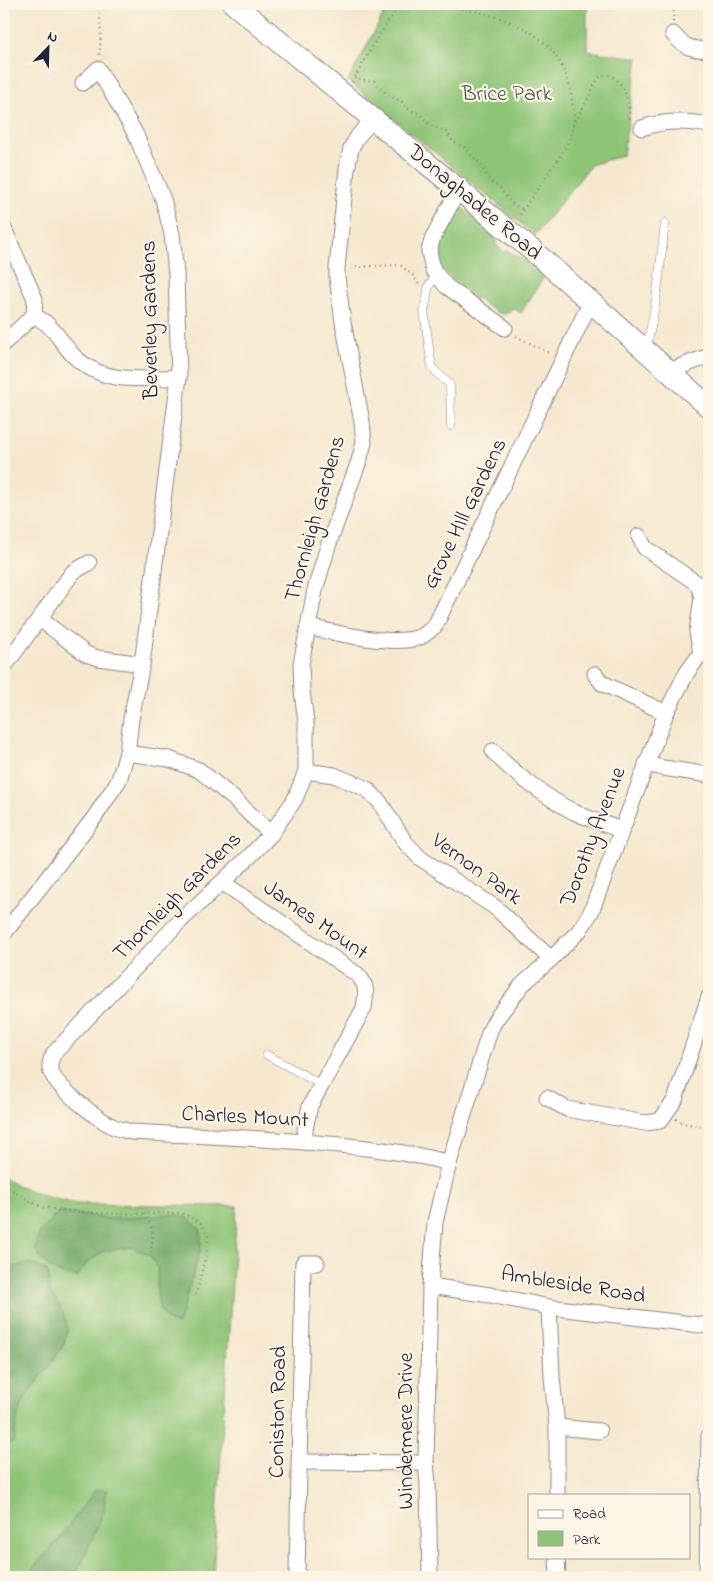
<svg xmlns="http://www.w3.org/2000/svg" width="713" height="1581" viewBox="0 0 713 1581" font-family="'Indie Flower',sans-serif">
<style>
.green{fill:#8dc476;stroke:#587358}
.forest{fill:#72aa67;stroke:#4a6651}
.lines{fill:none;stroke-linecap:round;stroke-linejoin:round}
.lane-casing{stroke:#8c8585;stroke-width:9}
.street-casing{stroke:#8c8585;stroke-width:17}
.secondary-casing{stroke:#8c8585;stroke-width:23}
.path{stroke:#8c8585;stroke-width:2.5;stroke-dasharray:1 4;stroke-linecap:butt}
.lane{stroke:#fff;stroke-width:8}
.street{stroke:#fff;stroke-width:15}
.secondary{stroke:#fff;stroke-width:21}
.labels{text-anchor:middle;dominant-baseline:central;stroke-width:4.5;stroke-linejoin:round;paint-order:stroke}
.park-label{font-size:22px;fill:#475b50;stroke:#fcf5e5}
.street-label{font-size:22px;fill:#22223b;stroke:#fcf5e5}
</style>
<rect width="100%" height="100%" fill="#fcf5e5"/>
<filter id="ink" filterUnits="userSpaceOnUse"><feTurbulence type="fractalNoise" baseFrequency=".02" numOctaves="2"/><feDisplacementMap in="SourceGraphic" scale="10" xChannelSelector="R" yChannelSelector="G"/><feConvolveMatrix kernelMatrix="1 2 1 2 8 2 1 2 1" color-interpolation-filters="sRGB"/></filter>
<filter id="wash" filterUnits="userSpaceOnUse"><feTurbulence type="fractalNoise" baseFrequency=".0096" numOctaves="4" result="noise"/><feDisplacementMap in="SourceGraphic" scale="20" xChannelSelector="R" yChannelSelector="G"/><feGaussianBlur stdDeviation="1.12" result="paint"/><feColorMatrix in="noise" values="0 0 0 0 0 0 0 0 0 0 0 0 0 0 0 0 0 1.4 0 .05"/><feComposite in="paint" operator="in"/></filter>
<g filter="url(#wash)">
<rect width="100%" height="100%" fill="#f6e8cf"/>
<g class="green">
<polygon points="389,4 528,4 587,8 587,51 638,58 623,155 591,165 535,235 348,81"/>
<path d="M458 207 462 208 490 231 497 242 495 244 505 253 507 250 528 262 545 275 521 313 513 308C510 311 508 314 504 314 494 315 449 278 442 269 439 265 437 260 436 255 435 238 446 224 455 210Z"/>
<polygon points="4,1178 15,1184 44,1196 76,1204 237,1206 213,1577 4,1577"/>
</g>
<g class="forest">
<path d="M58 1212 114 1219 174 1214 188 1218 201 1230V1248L178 1325 168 1321 159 1308 157 1291V1268L150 1255 131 1247 104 1251 88 1262 77 1277C54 1274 48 1269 35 1250L39 1233Z"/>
<path d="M29 1263 46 1270 49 1277V1291C55 1299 66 1315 67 1325 71 1349 34 1380 24 1401 17 1414 16 1427 14 1442L4 1447V1267H13Z"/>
<polygon points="95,1490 107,1490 103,1513 82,1563 74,1577 26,1577 29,1572 60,1538"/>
</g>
</g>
<g filter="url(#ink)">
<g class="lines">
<g class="lane-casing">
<g id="lane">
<polyline points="437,276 429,285 424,312 432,368 450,385 451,426"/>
<path d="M646 348C657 308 660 265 665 223"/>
<polyline points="267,1055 322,1085"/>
</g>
</g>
<g class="street-casing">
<g id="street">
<path d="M673 34C685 48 690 49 709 50"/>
<path d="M373 119 358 136 351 148 347 169 337 268V277L343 322 362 422 364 443 359 461 329 543 315 590 301 664 302 691 306 722V771L295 799 271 834 249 857 178 923 54 1053C52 1058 49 1062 50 1068 52 1085 97 1118 112 1126 118 1129 125 1130 131 1132 201 1136 271 1138 340 1145 377 1149 413 1153 449 1163"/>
<path d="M642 128C663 120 687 121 709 125"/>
<polyline points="459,189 433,237 429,251 433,270 446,286 505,328"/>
<polyline points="4,229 35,299 34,315"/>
<path d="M34 315C39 319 46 322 50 327 58 335 64 345 72 354 101 385 140 379 179 377"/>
<polyline points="4,343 34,315"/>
<polyline points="672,373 679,367 709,356"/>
<polyline points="639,536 645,548 698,584 702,598 697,632 701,653"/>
<polyline points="40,619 86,654 98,658 142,664"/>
<path d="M308 627C335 633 394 647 420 637 425 635 431 629 435 626L591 301"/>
<polyline points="4,667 73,572 89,563"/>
<polyline points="595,674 602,683 666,713"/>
<path d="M493 751C511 772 549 799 574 812 589 819 605 824 621 830"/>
<polyline points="127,753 169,759 199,770 233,798 271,834"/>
<polyline points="646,764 663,768 709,775"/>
<polyline points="306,771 334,775 367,789 379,801 405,842 420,858 496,908 551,959"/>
<path d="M222 882 358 975C368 987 366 993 364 1008L310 1106 305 1129V1142"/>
<polyline points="6,931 94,818 119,780 127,753 131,719 142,664 179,377 176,274 172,234 163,199 135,133 98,69 83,83"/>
<polyline points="547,1098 567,1109 645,1123 660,1121 675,1100 709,997"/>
<polyline points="430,1286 490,1295 549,1307 709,1326"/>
<polyline points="549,1307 552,1377 557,1427 557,1495"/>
<polyline points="557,1427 599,1431"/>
<polyline points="300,1462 426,1463"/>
<polyline points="557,1557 558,1577"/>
<polyline points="297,1577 303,1263 317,1263"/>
<polyline points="430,1577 428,1484 426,1463 430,1286 435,1222 449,1163 490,1030 496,1019 522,985 551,959 579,931 591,912 666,713 686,674 701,653 709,650"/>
<polyline points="707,1577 709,1436"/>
</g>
</g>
<g class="secondary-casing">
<polyline id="secondary" points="234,4 539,256 709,407"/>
</g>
<g class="path">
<path d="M97 4C102 22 101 40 99 57"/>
<polyline points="673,22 674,4"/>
<polyline points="355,76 361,80 374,81 388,95 402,102 407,109 419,113 429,124 446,132 453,142 464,147 480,164 491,182 499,187 511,203 523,210"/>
<path d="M352 82C363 65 385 19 400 9 416 0 443 5 460 8 511 18 561 35 571 94 573 105 575 117 573 128 569 146 558 159 548 174 538 188 528 203 518 217"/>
<path d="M573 126 598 79 603 75C625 74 629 104 630 121"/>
<polyline points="351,267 400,265 414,276 419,285"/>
<polyline points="516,336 551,354"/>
<polyline points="676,1119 683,1123 709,1128"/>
<polyline points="4,1185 41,1207 67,1211 116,1214 180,1213 192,1218 202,1224 208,1237 206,1255 196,1295"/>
<path d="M145 1213C154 1232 154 1235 150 1256"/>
</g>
<use href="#lane" class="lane"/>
<use href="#street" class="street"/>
<use href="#secondary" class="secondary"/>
</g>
</g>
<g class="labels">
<g class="park-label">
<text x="507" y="95">Brice Park</text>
</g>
<g class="street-label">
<text transform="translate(474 203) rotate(40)">Donaghadee Road</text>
<text transform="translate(151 320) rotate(-91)">Beverley Gardens</text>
<text transform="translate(466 514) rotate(-64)">Grove HIll Gardens</text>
<text transform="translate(316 519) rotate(-74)">Thornleigh Gardens</text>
<text transform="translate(594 837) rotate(-69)">Dorothy Avenue</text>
<text transform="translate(476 870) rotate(36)">Vernon Park</text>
<text transform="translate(178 897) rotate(-45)">Thornleigh Gardens</text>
<text transform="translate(315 921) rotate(35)">James Mount</text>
<text transform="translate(245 1118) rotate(3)">Charles Mount</text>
<text transform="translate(573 1286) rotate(9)">Ambleside Road</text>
<text transform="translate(279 1412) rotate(-89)">Coniston Road</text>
<text transform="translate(407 1431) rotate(-90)">Windermere Drive</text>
</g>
</g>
<rect width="713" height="1581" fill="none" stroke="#fcf5e5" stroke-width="20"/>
<rect x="528" y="1494" width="162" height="65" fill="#fcf5e5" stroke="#a5a1a1"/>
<rect x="538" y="1510" width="25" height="8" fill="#ffffff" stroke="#a5a1a1"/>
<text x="573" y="1518" font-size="15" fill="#22223b">Road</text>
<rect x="538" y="1531" width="25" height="15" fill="#8dc476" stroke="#a5a1a1"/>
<text x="573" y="1544" font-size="15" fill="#22223b">Park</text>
<g transform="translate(48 48) rotate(23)" stroke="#fcf5e5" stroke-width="4" paint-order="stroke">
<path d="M0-4L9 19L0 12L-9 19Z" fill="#22223b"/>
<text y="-8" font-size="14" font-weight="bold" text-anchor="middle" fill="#22223b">N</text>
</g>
</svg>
